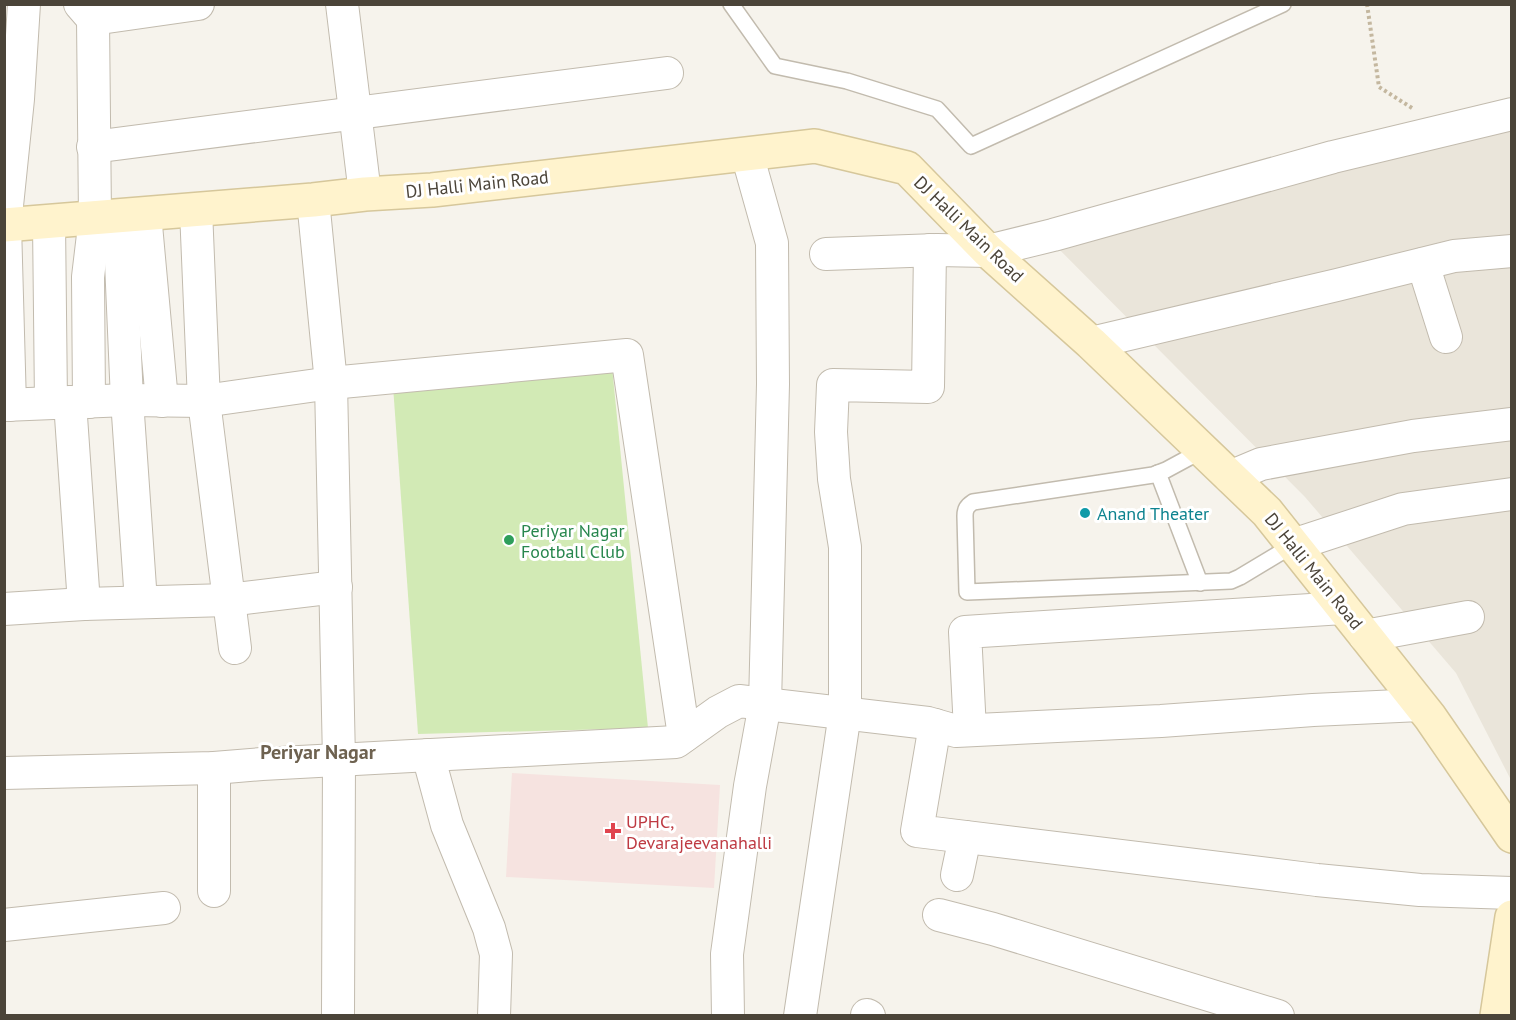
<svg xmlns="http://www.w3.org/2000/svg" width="1516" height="1020" viewBox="0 0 1516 1020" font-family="'PT Sans',sans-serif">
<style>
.residential{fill:#eae5da}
.medical{fill:#f6e3e0}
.green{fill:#d2eab5}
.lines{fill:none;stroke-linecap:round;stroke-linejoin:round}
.lane-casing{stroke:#c2bbae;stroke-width:18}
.street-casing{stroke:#c2bbae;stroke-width:34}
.secondary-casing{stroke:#d6c79b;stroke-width:36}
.path{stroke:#c4b79f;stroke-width:4;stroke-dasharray:3 3;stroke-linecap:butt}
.lane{stroke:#fff;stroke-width:15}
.street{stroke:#fff;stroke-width:32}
.secondary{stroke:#fff3cd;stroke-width:33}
.culture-dot{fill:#0f9aa8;stroke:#fff;stroke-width:2}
.leisure-dot{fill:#2e9e5b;stroke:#fff;stroke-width:2}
.health-dot{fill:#e0444e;stroke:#fff;stroke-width:2}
.labels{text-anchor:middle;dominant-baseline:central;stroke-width:6;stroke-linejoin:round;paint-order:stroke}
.street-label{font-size:18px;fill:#4b4439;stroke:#fff}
.culture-label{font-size:18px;fill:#0d838f;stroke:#fff;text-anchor:start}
.leisure-label{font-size:18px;fill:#27864d;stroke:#fff;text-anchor:start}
.health-label{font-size:18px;fill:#be3a42;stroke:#fff;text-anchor:start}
.neighbourhood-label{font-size:20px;font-weight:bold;fill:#6e6250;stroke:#fff}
</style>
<rect width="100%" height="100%" fill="#f6f3ec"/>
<polygon class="residential" points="1511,118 1511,780 1456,673 1305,497 1043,233"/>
<polygon class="medical" points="512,773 720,785 714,888 506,877"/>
<polygon class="green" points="612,367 648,728 418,734 393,386"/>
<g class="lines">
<g class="lane-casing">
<g id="lane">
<polyline points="731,4 775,66 847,81 937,109 971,146 1283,4"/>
<path d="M1203 450 1166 470 1153 475 973 502C967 506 965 509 965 516L967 592 1231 581 1240 577 1293 545"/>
<polyline points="1158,473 1200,583"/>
</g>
</g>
<g class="street-casing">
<g id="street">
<polyline points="80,4 93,19 198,4"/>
<polyline points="342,4 365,194"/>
<polyline points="93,147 667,73"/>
<polyline points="313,200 331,383 339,760 338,1016"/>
<polyline points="196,210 204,401 235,648"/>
<polyline points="145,214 162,401"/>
<polyline points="119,216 127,400 141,602"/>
<polyline points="49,222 51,403"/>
<polyline points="826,254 937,250 988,251 1053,235 1333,157 1512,114"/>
<polyline points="1423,264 1446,337"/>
<polyline points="1091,343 1337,285 1454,256 1512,251"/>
<polyline points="70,402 84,604"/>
<polyline points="89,402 88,277 95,218 93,19"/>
<polyline points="4,405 127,400 204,401 331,383 627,355 684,736"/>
<polyline points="10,405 5,225 18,99 24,4"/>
<polyline points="1230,477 1261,464 1413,436 1512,424"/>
<polyline points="1293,545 1403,509 1512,494"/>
<polyline points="4,609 84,604 228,600 336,587"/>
<polyline points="1365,636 1468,617"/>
<polyline points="935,725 917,831 1317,880 1420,890 1512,893"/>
<polyline points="970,730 965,632 1343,608"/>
<polyline points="428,755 447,825 489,928 496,954 494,1016"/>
<polyline points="214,768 214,891"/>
<polyline points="4,773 214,768 262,764 676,742 718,712 739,701 928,723 956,731 1161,721 1313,710 1420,705"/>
<polyline points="957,875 965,837"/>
<polyline points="939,915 993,929 1278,1016"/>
<polyline points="4,925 164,908"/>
<polyline points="867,1015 869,1016"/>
<polyline points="728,1016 727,954 750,786 765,704 773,384 772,243 747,154"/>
<polyline points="800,1016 845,713 845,547 834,479 831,432 833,385 928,387 930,250"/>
</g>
</g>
<g class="secondary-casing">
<g id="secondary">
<polyline points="4,225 313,200 365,194 432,190 815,146 907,168 988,251 1091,343 1267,512 1430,717 1512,836"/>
<polyline points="1497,1016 1512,917"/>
</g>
</g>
<polyline class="path" points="1367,4 1379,87 1412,108"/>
<use href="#lane" class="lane"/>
<use href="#street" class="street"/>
<use href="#secondary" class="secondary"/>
</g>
<circle class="culture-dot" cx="1085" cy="513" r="6"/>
<circle class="leisure-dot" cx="509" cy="540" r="6"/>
<path class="health-dot" d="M610 822h6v6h6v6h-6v6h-6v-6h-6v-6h6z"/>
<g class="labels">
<g class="street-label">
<text transform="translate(477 184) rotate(-6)">DJ Halli Main Road</text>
<text transform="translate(969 229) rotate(44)">DJ Halli Main Road</text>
<text transform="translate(1314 571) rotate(51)">DJ Halli Main Road</text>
</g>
<g class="culture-label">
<text x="1097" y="513">Anand Theater</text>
</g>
<g class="leisure-label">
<text x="521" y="530">Periyar Nagar<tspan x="521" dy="21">Football Club</tspan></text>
</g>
<g class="health-label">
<text x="626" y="821">UPHC,<tspan x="626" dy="21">Devarajeevanahalli</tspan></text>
</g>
<g class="neighbourhood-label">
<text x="318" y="752">Periyar Nagar</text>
</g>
</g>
<rect width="1516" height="1020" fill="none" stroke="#4b4439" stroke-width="12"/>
</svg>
